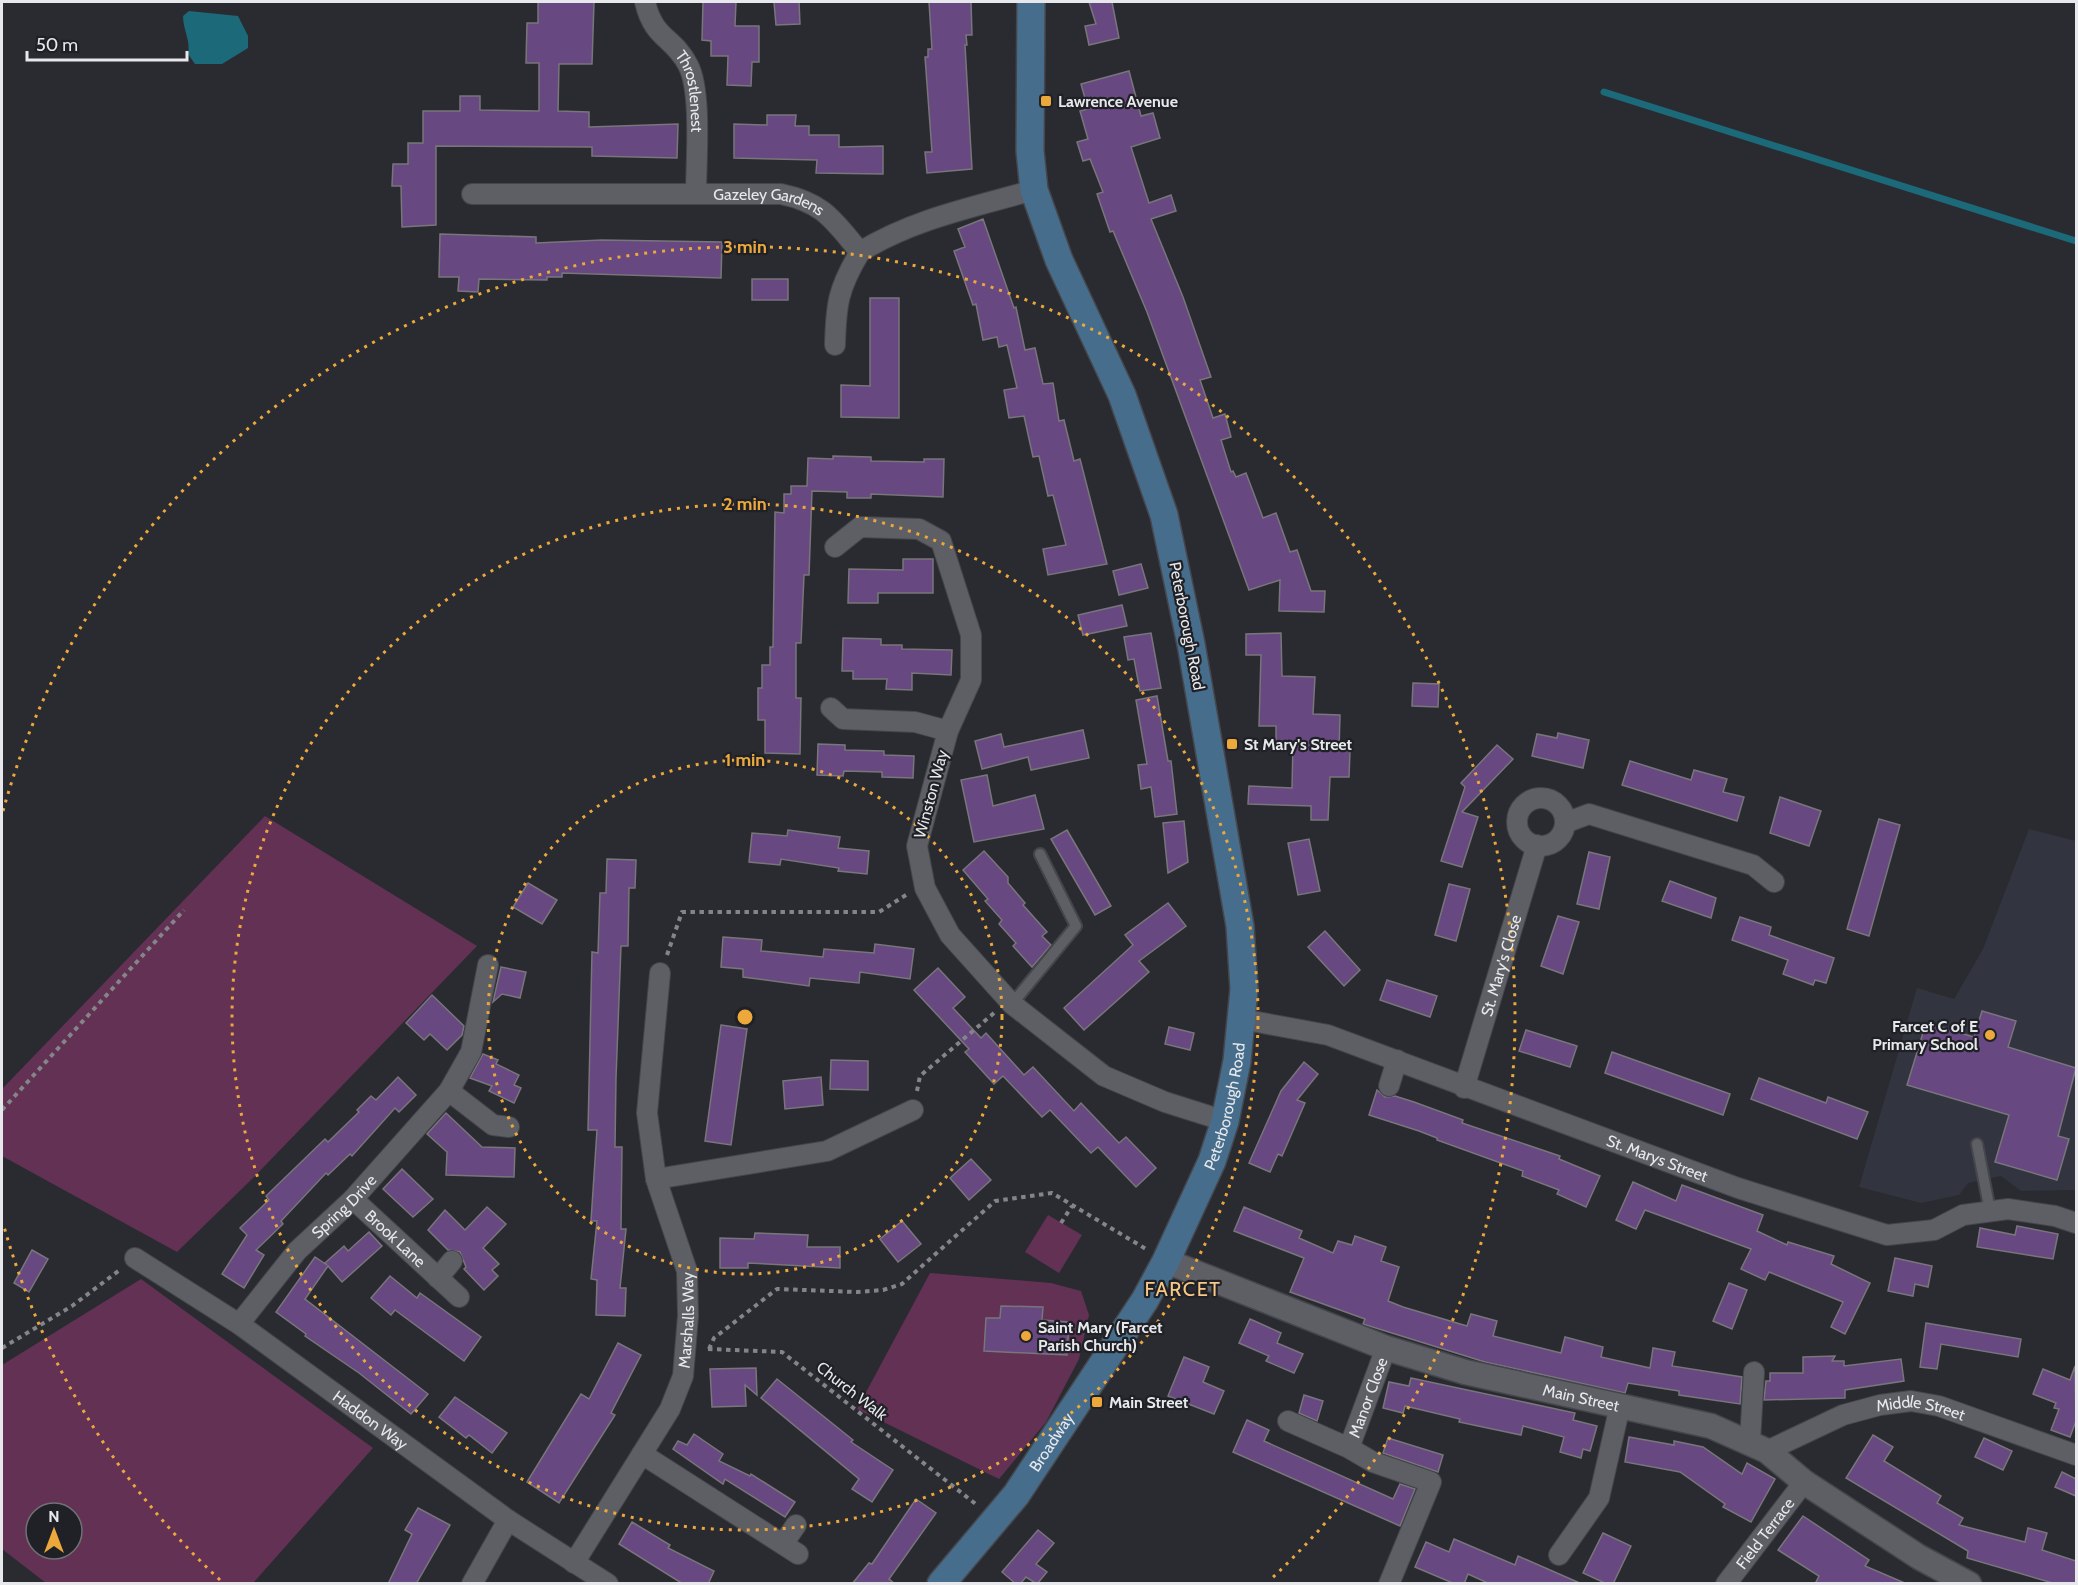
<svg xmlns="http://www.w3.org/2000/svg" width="2078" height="1585" viewBox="0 0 2078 1585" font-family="Cabin,sans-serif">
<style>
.built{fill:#32343f}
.green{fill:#623153;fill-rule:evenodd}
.water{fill:#1b6979}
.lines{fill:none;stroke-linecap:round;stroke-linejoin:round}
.stream{stroke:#1b6979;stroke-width:7}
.building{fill:#674880;stroke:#78757b;stroke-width:1.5}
.service-casing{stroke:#45464b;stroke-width:14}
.minor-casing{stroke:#45464b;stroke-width:22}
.tertiary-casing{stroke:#45464b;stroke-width:27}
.secondary-casing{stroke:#45464b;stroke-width:30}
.path{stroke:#848589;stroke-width:4;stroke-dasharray:4.5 4.5;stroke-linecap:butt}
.service{stroke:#5e5f65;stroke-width:10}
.minor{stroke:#5e5f65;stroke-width:20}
.tertiary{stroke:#5e5f65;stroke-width:24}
.secondary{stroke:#466e8c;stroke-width:27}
.ring{fill:none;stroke:#eda83c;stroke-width:3;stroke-dasharray:3 6}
.poi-dot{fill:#eda83c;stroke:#202126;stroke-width:2}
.labels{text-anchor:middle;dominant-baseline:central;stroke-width:4.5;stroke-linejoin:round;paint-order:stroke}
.street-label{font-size:16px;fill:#e7e8ec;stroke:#202126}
.poi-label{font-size:16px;font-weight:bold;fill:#e7e8ec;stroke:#202126;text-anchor:start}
.quarter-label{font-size:20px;letter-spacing:1.5px;fill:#f8c886;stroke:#202126}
.centre{fill:#eda83c;stroke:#202126;stroke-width:3}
.ring-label{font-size:18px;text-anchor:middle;font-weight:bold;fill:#eda83c;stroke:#202126;stroke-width:4.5;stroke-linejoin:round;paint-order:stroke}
</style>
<rect width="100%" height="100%" fill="#2a2b30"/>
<polygon class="built" points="2029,829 2076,841 2076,1190 2021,1191 2001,1176 1968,1183 1959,1195 1921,1203 1859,1187 1917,988 1954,999 1983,949"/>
<g class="green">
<polygon points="265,816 477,946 253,1178 177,1252 2,1156 2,1089"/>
<polygon points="1048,1215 1082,1235 1059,1273 1025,1252"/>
<polygon points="930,1273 1051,1283 1081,1291 1089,1315 1079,1359 1046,1422 999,1479 857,1409"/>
<path d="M141 1279 373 1448 253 1583H46L2 1549V1365ZM36 1513H72V1549H36Z"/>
</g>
<path class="water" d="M189 11 238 16 248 36V48L222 64H195L188 54C191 41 183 30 183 16Z"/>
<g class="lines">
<polyline class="stream" points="1604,92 2076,241"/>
</g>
<g class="building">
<polygon points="538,2 594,2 592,64 559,64 558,111 589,112 589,127 678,124 677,158 592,156 592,147 436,146 436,225 402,227 401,186 392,186 393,164 408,164 408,143 423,143 423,111 460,111 460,96 480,96 480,110 539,111 539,63 526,63 527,23 538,23"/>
<polygon points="703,2 736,2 735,26 759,26 759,62 752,62 751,86 727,85 728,56 711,56 711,41 702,40"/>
<polygon points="774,2 799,2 800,24 776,25"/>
<polygon points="929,2 971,2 972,35 966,35 967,45 965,45 972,169 927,173 925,152 932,152 925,57 928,57 928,49 932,49"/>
<polygon points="1089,2 1112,2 1119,38 1089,45 1085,26 1096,24"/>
<polygon points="1129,71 1141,116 1153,113 1160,138 1131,147 1149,203 1171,195 1176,211 1151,219 1183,297 1211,377 1200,380 1213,418 1225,414 1231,437 1221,440 1231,472 1233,471 1236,477 1246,473 1263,518 1276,513 1290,552 1297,550 1311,591 1325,591 1324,612 1279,611 1280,580 1249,590 1147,312 1113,231 1110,232 1097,194 1103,192 1090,159 1083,161 1077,142 1088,139 1080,111 1088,109 1081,84"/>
<polygon points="767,115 796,115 795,126 809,126 809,135 839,135 839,147 883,146 883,174 816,173 817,160 734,158 734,124 767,125"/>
<polygon points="983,219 1014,308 1016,307 1025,350 1035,348 1043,384 1053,383 1059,421 1064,420 1074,461 1080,459 1107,564 1048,575 1043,549 1066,545 1053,495 1048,496 1039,456 1033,457 1024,416 1009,418 1004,390 1017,388 1007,345 999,347 997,337 983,340 976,304 973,305 954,251 965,247 958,229"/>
<polygon points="440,234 536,237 536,243 602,240 722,242 721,278 562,273 562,277 547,277 547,280 479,279 478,292 458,291 459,277 439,277"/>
<rect x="752" y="279" width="36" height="21"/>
<polygon points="870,298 899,298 899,418 841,417 841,385 870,386"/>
<polygon points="833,456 871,457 871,461 924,462 924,459 944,459 943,497 871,494 871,498 847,498 847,492 812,491 809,575 804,575 801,643 796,643 796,698 801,698 800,754 765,753 765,720 758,720 758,688 762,688 762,665 770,665 770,647 773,647 775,512 784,513 784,494 791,494 791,486 807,486 808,458 833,459"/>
<polygon points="903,559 933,559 933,593 878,593 878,603 848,603 849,569 903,570"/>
<polygon points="1141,564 1148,588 1119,595 1113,571"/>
<polygon points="1122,605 1127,626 1083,635 1078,615"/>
<polygon points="1151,633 1161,688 1140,691 1134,659 1128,660 1124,637"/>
<polygon points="1281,633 1282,676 1315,677 1313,714 1340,715 1339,751 1350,751 1349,777 1330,777 1328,820 1311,820 1311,806 1248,804 1249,786 1292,788 1293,743 1276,742 1276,726 1259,726 1261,655 1246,655 1246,634"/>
<polygon points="843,638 881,639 881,645 902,645 902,649 952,650 951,675 912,673 912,690 886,689 887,679 853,679 853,671 842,671"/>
<polygon points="1413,683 1439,684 1438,707 1412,706"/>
<polygon points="1157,696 1168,761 1171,761 1177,814 1155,817 1151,787 1141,789 1138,765 1147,764 1136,700"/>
<polygon points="1083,730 1089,758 1031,770 1028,757 982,769 975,741 1001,734 1004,747"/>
<polygon points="1558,733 1589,740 1583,768 1532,756 1537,734 1557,738"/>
<polygon points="818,744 845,745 845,750 884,751 884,755 914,756 913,778 882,777 882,772 844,771 843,776 817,775"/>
<polygon points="1497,745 1513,759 1462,812 1478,817 1462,867 1441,861 1465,787 1461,783"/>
<polygon points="1630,761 1691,780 1694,770 1727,779 1723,792 1744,797 1737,821 1622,785"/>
<polygon points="987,775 993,806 1035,795 1044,829 974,842 961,780"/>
<polygon points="1780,797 1821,811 1809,846 1770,833"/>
<polygon points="1879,819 1900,825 1869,936 1847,929"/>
<polygon points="1184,821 1188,862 1168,873 1163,823"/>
<polygon points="788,830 840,837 838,848 869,851 867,874 838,871 839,868 781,859 780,865 749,862 752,833 787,836"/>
<polygon points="1067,830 1111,906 1095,915 1051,839"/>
<polygon points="1309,839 1320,891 1298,895 1288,843"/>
<polygon points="984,851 1008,877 1008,883 1025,903 1023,905 1047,932 1042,936 1051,945 1032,967 1013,946 1016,943 999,924 1002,920 985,901 988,899 963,870"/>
<polygon points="1589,852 1610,857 1599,909 1577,904"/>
<polygon points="607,859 636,860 635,888 629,888 628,946 621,946 616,1078 615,1147 622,1147 621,1229 626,1229 620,1288 626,1288 625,1316 596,1315 597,1280 591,1279 597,1221 591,1221 597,1130 588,1130 592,952 598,953 600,893 606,893"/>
<polygon points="1670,881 1716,898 1711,918 1662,901"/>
<polygon points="528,883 557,900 542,924 513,907"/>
<polygon points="1449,884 1470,889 1456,941 1435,935"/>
<polygon points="1168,903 1186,926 1139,961 1149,972 1084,1030 1064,1008 1133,945 1125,935"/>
<polygon points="1558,916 1579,922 1563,974 1541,966"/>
<polygon points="1740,917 1771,927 1769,935 1834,958 1826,983 1815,980 1813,985 1783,974 1788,960 1732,940"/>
<polygon points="1325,931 1360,970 1344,986 1308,947"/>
<polygon points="723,937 762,940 761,951 823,957 824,949 874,953 875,944 914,949 910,979 860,972 859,983 810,978 809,986 743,977 743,969 721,967"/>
<polygon points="501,967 526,972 520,998 502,994 493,1002"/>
<polygon points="938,968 965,997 953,1008 981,1038 986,1033 1024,1075 1033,1067 1074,1111 1081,1103 1119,1143 1126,1137 1156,1168 1136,1187 1098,1147 1091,1153 1050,1110 1042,1117 1003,1076 994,1084 965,1052 969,1049 914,990"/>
<polygon points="1387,980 1437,996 1430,1017 1380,1000"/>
<polygon points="432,995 464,1026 462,1035 447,1050 430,1034 424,1040 406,1023"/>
<polygon points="1982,1011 2016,1021 2008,1047 2076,1068 2058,1136 2069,1139 2057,1180 1995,1162 2009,1115 1907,1085 1926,1023 1974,1037"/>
<polygon points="721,1025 747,1029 731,1145 705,1141"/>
<polygon points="1169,1027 1194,1033 1190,1050 1165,1044"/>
<polygon points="1526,1030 1577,1046 1570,1067 1519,1051"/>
<polygon points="1612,1052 1730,1094 1723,1115 1605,1073"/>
<polygon points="483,1054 498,1060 496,1064 519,1075 514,1085 521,1088 514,1103 489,1091 492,1086 470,1078"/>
<polygon points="831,1060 868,1061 868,1090 830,1089"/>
<polygon points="1304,1062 1318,1074 1297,1100 1305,1103 1282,1156 1278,1154 1270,1172 1249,1163 1281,1091"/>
<polygon points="398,1077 416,1095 399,1112 395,1108 352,1156 350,1154 328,1175 326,1173 281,1221 283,1224 256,1250 264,1255 244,1288 222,1274 247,1235 240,1228 269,1200 266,1196 325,1139 328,1142 359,1112 357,1110 371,1096 376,1100"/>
<polygon points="821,1077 823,1105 785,1109 783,1081"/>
<polygon points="1759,1078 1826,1103 1828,1097 1868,1112 1857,1139 1751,1099"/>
<polygon points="1377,1090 1385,1097 1395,1096 1414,1102 1463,1120 1462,1123 1560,1156 1559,1159 1600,1176 1586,1207 1557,1194 1559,1190 1522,1176 1523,1171 1437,1140 1437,1138 1419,1131 1369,1115"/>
<polygon points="446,1113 482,1147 515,1148 514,1177 446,1175 447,1152 427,1134"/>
<polygon points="971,1159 991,1180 969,1200 950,1178"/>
<polygon points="402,1169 433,1199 413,1217 383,1189"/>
<polygon points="1633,1182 1676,1201 1682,1185 1763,1215 1757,1231 1787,1245 1788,1242 1834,1256 1831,1264 1870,1283 1845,1334 1831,1327 1843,1302 1769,1272 1765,1280 1741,1269 1751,1249 1645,1210 1636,1229 1616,1220"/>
<polygon points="487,1207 506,1224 483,1248 499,1264 492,1270 498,1276 484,1290 464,1269 466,1267 460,1252 448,1250 428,1230 445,1210 465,1230"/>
<polygon points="1244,1207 1302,1231 1299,1238 1333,1253 1338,1241 1352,1245 1355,1236 1386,1247 1381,1261 1399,1267 1388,1301 1403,1307 1467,1326 1471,1314 1497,1321 1493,1336 1561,1353 1565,1337 1603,1347 1601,1357 1650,1368 1653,1348 1675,1352 1672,1366 1742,1377 1740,1404 1679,1395 1679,1391 1628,1383 1625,1393 1485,1362 1363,1324 1365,1319 1290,1292 1304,1258 1234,1231"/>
<polygon points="902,1221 921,1244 898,1262 880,1239"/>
<polygon points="2017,1226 2058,1234 2053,1259 1977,1247 1980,1228 2015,1235"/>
<polygon points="369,1232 382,1246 342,1282 328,1266 305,1299 428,1394 411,1414 359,1373 305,1336 306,1334 276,1312 315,1257 327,1265 325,1263 344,1246 348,1251"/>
<polygon points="755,1233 808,1235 807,1247 840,1247 840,1268 748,1263 748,1268 720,1268 720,1238 754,1239"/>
<polygon points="32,1250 48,1259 29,1292 14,1283"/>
<polygon points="1895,1258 1932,1266 1928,1287 1915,1284 1913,1296 1888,1291"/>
<polygon points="390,1276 417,1298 420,1293 481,1337 464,1361 395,1310 391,1315 371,1298"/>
<polygon points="1729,1283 1747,1290 1732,1329 1713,1321"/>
<polygon points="1001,1306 1043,1307 1042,1320 1069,1322 1067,1355 984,1351 986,1318 1000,1318"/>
<polygon points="1250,1319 1281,1333 1277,1343 1303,1354 1294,1373 1266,1361 1269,1356 1239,1343"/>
<polygon points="1926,1323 2021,1339 2018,1357 1941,1344 1937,1369 1920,1367"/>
<polygon points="618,1343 641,1355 611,1413 615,1415 559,1503 527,1482 581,1394 589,1399"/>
<polygon points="1835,1356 1832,1361 1844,1361 1844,1366 1901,1359 1904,1381 1845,1390 1845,1398 1764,1400 1766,1381 1770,1381 1770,1373 1803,1373 1803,1357"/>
<polygon points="1184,1357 1209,1367 1203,1382 1224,1391 1214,1414 1168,1396"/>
<polygon points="2075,1366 2076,1421 2070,1437 2051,1430 2059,1409 2054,1408 2056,1403 2033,1394 2043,1369 2070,1380"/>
<polygon points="756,1368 757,1395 745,1385 746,1406 712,1407 710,1369"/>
<polygon points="1411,1378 1575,1413 1573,1420 1597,1426 1590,1451 1583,1449 1581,1458 1560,1452 1564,1437 1523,1426 1521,1435 1459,1422 1460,1419 1405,1406 1403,1413 1383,1408 1389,1382 1409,1386"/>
<polygon points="777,1379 853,1440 851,1442 893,1470 872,1502 852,1489 859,1479 761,1398"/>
<polygon points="1304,1395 1323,1401 1317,1421 1299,1413"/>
<polygon points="455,1397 507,1433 492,1453 469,1435 466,1438 439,1417"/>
<polygon points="1247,1420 1269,1430 1264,1441 1393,1499 1400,1484 1415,1489 1400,1526 1233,1452"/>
<polygon points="694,1434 723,1454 719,1461 750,1476 751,1474 795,1502 785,1517 725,1479 723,1484 673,1449 678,1441 687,1445"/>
<polygon points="1873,1435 1893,1447 1884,1461 1941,1496 1937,1503 1963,1518 1959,1525 2025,1542 2028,1528 2047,1533 2042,1550 2076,1561 2076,1584 2056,1584 1967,1558 1968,1551 1846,1478"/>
<polygon points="1629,1437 1674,1445 1674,1441 1703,1447 1742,1474 1747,1463 1775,1479 1751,1522 1723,1507 1725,1504 1680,1472 1625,1462"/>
<polygon points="1388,1438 1443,1455 1438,1472 1383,1453"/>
<polygon points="1984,1438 2012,1451 2003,1470 1975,1457"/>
<polygon points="2062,1472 2076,1479 2076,1496 2055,1487"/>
<polygon points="916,1499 936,1513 889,1579 895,1584 852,1584 869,1563 872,1564"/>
<polygon points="418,1508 450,1525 416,1584 388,1584 412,1534 405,1530"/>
<polygon points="1803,1516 1869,1560 1865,1566 1907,1584 1815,1584 1819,1576 1778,1550"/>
<polygon points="632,1522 670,1545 668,1548 714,1571 708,1584 683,1584 619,1544"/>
<polygon points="1038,1530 1054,1543 1036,1564 1047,1572 1037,1584 1026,1577 1020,1584 1016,1584 1002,1572"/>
<polygon points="1603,1533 1631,1546 1613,1584 1607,1584 1583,1573"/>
<polygon points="1454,1539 1515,1565 1518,1556 1582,1584 1490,1584 1468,1574 1464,1584 1455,1584 1415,1567 1426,1542 1449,1552"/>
</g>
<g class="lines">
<g class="service-casing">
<g id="service">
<polyline points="1012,1004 1076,926 1040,854"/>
<polyline points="1977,1144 1990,1211"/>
</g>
</g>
<g class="minor-casing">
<g id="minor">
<path id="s1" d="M645 2C654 40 673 36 688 65 702 91 696 162 696 194"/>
<path id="s2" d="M472 194H781C824 203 833 220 860 252 913 219 974 207 1034 190"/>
<path d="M835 345C836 304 838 289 860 252"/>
<polyline points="835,547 860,527 919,529 941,541 971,635 971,680 948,731 917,846 925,888 950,935 1012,1004 1104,1076 1165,1102 1225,1121"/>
<polyline points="831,708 843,719 915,722 948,731"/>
<circle cx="1541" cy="822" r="24"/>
<polyline points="1565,823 1589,814 1753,865 1774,882"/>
<path id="s3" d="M1241 1019 1328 1035 1738 1188 1887 1235 1934 1230 1963 1215 2008 1209 2055 1216 2076 1223"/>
<polyline points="1389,1086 1397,1060"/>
<path id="s4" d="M1464 1088 1537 845"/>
<polyline points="449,1091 493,1125 509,1127"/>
<polyline points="656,1179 827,1151 913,1110"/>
<path id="s5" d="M353 1199 459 1297"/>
<path id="s6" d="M135 1258 239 1324 508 1520 608 1584"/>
<polyline points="438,1278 452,1261"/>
<path id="s7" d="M239 1324 297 1251 353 1199 449 1091 471 1052 488 965"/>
<polyline points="1288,1421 1349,1448 1373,1462 1431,1482 1389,1584"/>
<polyline points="1750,1442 1754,1372"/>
<path id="s8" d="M1349 1448 1386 1348"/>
<path id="s9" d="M1767 1451 1843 1415 1880 1405 1911 1401 1939 1406 2076 1455"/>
<polyline points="642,1454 798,1554"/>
<polyline points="783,1544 796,1525"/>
<polyline points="1559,1555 1599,1498 1620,1406"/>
<path id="s10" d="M574 1563 670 1409 683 1376 688 1316 687 1271 656 1179 647 1113 660 973"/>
<polyline points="472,1584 508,1520"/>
<path id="s11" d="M1726 1584 1804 1482"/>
</g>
</g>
<g class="tertiary-casing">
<g id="tertiary">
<path id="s12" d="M1166 1261 1386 1348 1465 1372 1711 1426 1767 1451 1804 1482 1919 1557 1969 1584"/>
</g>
</g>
<g class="secondary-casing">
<g id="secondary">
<path id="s13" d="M941 1584 1016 1495 1145 1300 1166 1261 1212 1161 1225 1121 1237 1061 1244 989 1240 926 1191 644 1164 515 1122 395 1059 260 1034 190 1030 151 1031 2"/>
</g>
</g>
<g class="path">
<polyline points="667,955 682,912 879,912 906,895"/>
<polyline points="917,1091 920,1076 994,1013"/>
<polyline points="2,1110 184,910"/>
<polyline points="1061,1223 1072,1206"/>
<polyline points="2,1348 72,1306 121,1269"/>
<polyline points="708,1349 782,1352 977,1505"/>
<polyline points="709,1349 714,1338 777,1289 857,1292 883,1290 902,1284 995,1201 1052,1193 1146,1249"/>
</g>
<use href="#service" class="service"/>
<use href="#minor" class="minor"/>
<use href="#tertiary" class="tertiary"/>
<use href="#secondary" class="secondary"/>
</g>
<g class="ring">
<circle cx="745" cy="1017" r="257"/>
<circle cx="745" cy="1017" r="513"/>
<path d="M220 1580A770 770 0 0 1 3 1223M3 811A770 770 0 1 1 1270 1580"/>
</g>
<g class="poi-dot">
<rect x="1040" y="95" width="12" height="12" rx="3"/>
<rect x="1226" y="738" width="12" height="12" rx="3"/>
<circle cx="1990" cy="1035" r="6"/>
<circle cx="1026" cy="1336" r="6"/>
<rect x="1091" y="1396" width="12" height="12" rx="3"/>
</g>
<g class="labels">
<g class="street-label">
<text stroke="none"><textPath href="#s1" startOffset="104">Throstlenest</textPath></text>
<text stroke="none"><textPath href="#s2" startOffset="298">Gazeley Gardens</textPath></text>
<text transform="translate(1187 626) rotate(79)">Peterborough Road</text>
<text transform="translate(931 794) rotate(-75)">Winston Way</text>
<text stroke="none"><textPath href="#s4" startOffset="128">St. Mary's Close</textPath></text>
<text stroke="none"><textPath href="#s13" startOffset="561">Peterborough Road</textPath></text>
<text stroke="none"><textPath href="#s3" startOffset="440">St. Marys Street</textPath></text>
<text stroke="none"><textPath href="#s7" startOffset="158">Spring Drive</textPath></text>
<text stroke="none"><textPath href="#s5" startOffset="58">Brook Lane</textPath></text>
<text stroke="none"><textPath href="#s10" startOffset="273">Marshalls Way</textPath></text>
<text transform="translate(852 1391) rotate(38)">Church Walk</text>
<text stroke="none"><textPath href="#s12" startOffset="438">Main Street</textPath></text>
<text stroke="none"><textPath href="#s8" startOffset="54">Manor Close</textPath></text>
<text stroke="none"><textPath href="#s9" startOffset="164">Middle Street</textPath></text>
<text stroke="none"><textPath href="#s6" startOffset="286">Haddon Way</textPath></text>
<text stroke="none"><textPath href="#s13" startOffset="180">Broadway</textPath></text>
<text stroke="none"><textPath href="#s11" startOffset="64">Field Terrace</textPath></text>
</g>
<g class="poi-label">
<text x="1058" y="101">Lawrence Avenue</text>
<text x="1244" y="744">St Mary's Street</text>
<text x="1978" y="1026" text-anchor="end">Farcet C of E<tspan x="1978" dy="18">Primary School</tspan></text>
<text x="1038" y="1327">Saint Mary (Farcet<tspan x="1038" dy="18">Parish Church)</tspan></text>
<text x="1109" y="1402">Main Street</text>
</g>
<g class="quarter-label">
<text x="1183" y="1289">FARCET</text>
</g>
</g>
<circle cx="745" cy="1017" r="9" class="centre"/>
<g class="ring-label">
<text x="745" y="253">3 min</text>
<text x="745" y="510">2 min</text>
<text x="745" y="766">1 min</text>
</g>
<rect width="2078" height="1585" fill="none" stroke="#e7e8ec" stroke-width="6"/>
<g transform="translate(54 1531)"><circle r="28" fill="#202126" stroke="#707175" stroke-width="1.5"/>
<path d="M0-4.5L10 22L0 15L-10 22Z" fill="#eda83c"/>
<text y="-9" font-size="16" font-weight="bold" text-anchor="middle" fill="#e7e8ec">N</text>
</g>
<path d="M27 51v9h160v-9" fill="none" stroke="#e7e8ec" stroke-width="3"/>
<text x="36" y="51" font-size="18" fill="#e7e8ec" stroke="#202126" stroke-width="4.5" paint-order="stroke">50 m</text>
</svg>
